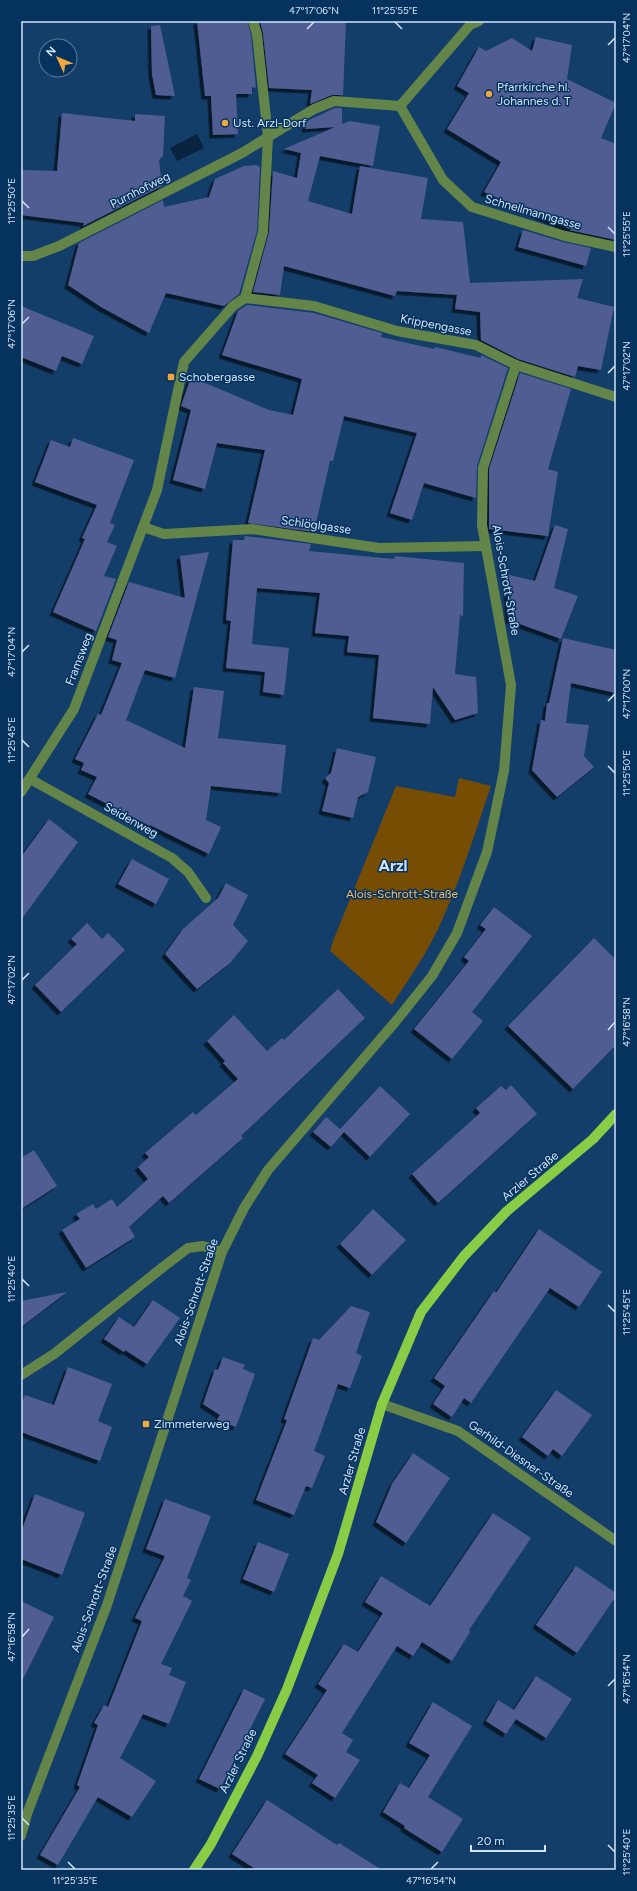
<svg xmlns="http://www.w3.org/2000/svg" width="637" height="1891" viewBox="0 0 637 1891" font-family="Figtree,sans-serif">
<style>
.green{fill:#774d04}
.water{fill:#09233e}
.building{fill:#4f5d92;filter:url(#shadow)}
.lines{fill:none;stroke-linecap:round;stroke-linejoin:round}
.minor{stroke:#648549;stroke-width:10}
.major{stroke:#89cc46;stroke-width:10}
.ticks{fill:none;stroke:#d2e4fa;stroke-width:1.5}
.poi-dot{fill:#efa73e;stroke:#06335d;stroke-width:1.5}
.labels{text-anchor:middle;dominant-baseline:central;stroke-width:3;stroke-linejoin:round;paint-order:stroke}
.poi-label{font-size:12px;fill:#d2e4fa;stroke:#06335d;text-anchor:start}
.street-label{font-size:12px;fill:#d2e4fa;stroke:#06335d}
.park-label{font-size:12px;fill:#f2bb75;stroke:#06335d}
.district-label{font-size:16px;font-weight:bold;fill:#cfe2f7;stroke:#06335d}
.neatline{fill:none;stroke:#d2e4fa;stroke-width:1.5}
.ticks-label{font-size:10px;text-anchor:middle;fill:#d2e4fa}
</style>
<defs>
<filter id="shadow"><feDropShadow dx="-3.5" dy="3.5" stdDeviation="0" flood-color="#0009"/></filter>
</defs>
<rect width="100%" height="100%" fill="#133e69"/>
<path class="green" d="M459 778 491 786C476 830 462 875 443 918 430 949 410 977 392 1005L330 951 333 941 396 786 455 797Z"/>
<polygon class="water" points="197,134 204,148 177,161 170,148"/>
<g class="building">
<polygon points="197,21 247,21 251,35 256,88 252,87 252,94 236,94 238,134 213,135 211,96 205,96"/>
<polygon points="260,21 346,21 343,95 332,95 310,104 312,90 269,88 263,33"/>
<polygon points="160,25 175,96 156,95 152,74 151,26"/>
<polygon points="536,37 572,45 567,79 616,103 601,138 616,144 616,240 569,230 572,230 484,192 501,162 447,129 469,93 457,86 479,47 486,51 512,38 532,51"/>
<polygon points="335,108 342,108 342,124 350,121 380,126 373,166 320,156 308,201 352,214 360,166 428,178 421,219 463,222 470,283 583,279 577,298 614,307 601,370 578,366 575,377 518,359 481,340 480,312 455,309 457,295 397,291 395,296 284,266 280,295 253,292 269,232 273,171 297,178 301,153 284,149 335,127 305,129 307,121"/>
<polygon points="62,113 135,121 135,114 165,116 163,156 159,160 162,186 83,226 84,223 21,215 21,170 57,171"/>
<polygon points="256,165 260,167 257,231 239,294 224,306 166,293 149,333 101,307 68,285 79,243 163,200 164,207 209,197 215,179 244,166"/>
<polygon points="523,230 563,242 591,248 586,266 518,247"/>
<polygon points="247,305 314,313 382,333 381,337 434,349 435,347 481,358 481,355 508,368 477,466 476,498 424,483 412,520 390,513 417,433 344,416 333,461 330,461 314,532 248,523 265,450 217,443 205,489 173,480 191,410 181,406 191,377 269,410 293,415 302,379 222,355 238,311"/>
<polygon points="21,306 94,336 82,364 62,356 56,371 21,357"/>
<polygon points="520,373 571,389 548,469 558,472 548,536 489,529 489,469"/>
<polygon points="73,438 134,460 110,523 115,525 107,542 117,546 104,576 116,579 96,631 53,612 85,539 82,538 97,505 35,482 51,440 70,447"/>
<polygon points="555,525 568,529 554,588 578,596 561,639 509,620 506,574 535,581"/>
<polygon points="245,536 311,544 309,551 394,559 395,556 464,563 463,616 460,615 455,674 476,677 478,713 455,720 433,687 430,724 373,718 379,655 347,652 349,636 315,633 320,593 257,588 252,644 289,648 284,695 263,692 265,672 226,668 231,621 226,620 233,540 244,540"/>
<polygon points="209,552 175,678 145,670 126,720 185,748 194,687 224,691 218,738 286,745 281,793 211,786 206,820 221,827 209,854 150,825 150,826 88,794 97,777 81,770 84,763 75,759 98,714 101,715 122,663 112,660 117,640 108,637 129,582 185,598 180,556"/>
<polygon points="563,638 616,650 616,693 571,683 566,723 589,725 584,756 594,767 557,797 532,770 541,720 545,721 547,703 549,703"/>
<polygon points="337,748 376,757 368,792 358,797 353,818 322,811 329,783 325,778 331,773"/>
<polygon points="49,819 78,842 21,920 21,857"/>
<polygon points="132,859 169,879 156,904 118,884"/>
<polygon points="226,883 248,895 233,925 248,941 230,963 197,989 165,954 183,929 218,898"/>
<polygon points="494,907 532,936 472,1012 483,1021 452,1059 414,1029 469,961 464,957 486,929 480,925"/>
<polygon points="87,923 102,939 108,933 125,950 61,1012 35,985 77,944 71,939"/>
<polygon points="594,938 616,960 616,1045 573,1089 508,1026"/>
<polygon points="338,989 365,1018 241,1136 243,1138 169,1203 163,1196 129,1227 135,1237 86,1268 62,1230 80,1219 76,1214 93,1204 96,1209 112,1199 117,1207 148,1179 138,1167 149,1157 145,1153 193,1112 196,1115 238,1079 223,1063 225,1061 207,1041 234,1015 267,1051 282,1038 284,1040"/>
<polygon points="511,1085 537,1114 438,1203 412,1174 480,1113 476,1108 501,1086 506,1090"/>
<polygon points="380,1086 410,1114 370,1157 344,1132 331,1147 313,1132 326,1117 340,1129"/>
<polygon points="34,1150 57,1186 21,1209 21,1158"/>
<polygon points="373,1209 406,1240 372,1275 340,1244"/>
<polygon points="539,1229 602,1272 579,1307 550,1288 471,1403 464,1398 452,1417 433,1404 445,1386 434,1378 494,1291 496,1293"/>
<polygon points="67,1292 21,1327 21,1301"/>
<polygon points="153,1300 180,1318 147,1364 125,1350 124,1352 104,1339 119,1317 134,1327"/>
<polygon points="351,1306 370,1312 356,1353 362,1356 350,1388 338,1384 314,1451 325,1456 312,1488 306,1486 294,1515 256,1500 287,1420 284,1419 313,1338 319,1340"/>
<polygon points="223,1357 245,1365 243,1369 255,1374 236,1427 217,1420 220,1415 203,1404 215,1369 218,1370"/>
<polygon points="68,1367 112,1384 98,1421 112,1427 100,1461 21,1432 21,1405 25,1395 54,1405"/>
<polygon points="556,1390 592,1415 562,1456 553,1449 548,1456 522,1437"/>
<polygon points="413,1453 450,1478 406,1543 376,1522 392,1484"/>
<polygon points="35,1494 85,1513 62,1575 21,1559 21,1532"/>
<polygon points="165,1499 211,1516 187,1578 191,1580 183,1596 192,1601 161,1664 172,1668 169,1675 186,1682 169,1724 143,1714 120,1758 156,1781 132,1817 98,1797 58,1865 40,1855 80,1787 77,1785 98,1725 94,1723 104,1705 108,1707 142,1621 135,1618 165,1556 146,1549"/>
<polygon points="493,1513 531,1538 469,1630 470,1632 452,1661 422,1642 413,1656 397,1646 342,1733 353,1740 346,1752 360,1760 335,1798 312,1783 318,1775 285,1754 327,1690 318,1684 344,1644 358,1652 383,1613 365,1602 381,1576 430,1606"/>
<polygon points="258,1542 289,1554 274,1592 243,1579"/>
<polygon points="576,1566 616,1593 616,1596 577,1653 536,1625"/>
<polygon points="21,1601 54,1617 21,1683"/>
<polygon points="536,1676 572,1699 546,1738 516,1719 506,1734 486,1721 498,1700 514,1710"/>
<polygon points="244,1689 265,1699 220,1789 199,1779"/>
<polygon points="433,1702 472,1726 428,1797 463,1819 442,1852 404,1828 405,1826 383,1812 400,1783 409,1788 430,1755 409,1743"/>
<polygon points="267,1800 337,1845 339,1843 382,1870 257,1870 232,1854"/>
</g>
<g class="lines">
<g class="minor">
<polyline points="400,106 443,180 472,207 565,236 616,247"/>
<polyline points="21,256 33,256 59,246 242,153 314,109 334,101 400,106 470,25 479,21"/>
<polyline points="245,298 314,306 397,331 476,345 516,365 616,397"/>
<polyline points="143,527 164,534 252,529 379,548 486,546"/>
<polyline points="30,779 172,858 188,872 206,898"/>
<polyline points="21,792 74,709 143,527 157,490 184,362 233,306 245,298 263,232 268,137 257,34 253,21"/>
<polyline points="21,1375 54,1354 163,1267 188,1248 203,1246 222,1252"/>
<polyline points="382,1404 458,1431 616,1541"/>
<polyline points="21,1836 27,1814 56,1738 107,1605 222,1252 244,1208 268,1170 396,1021 432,976 457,933 487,852 504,771 511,685 482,525 483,468 516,365"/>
</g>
<polyline class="major" points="194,1870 211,1844 257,1756 287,1689 338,1554 382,1404 421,1312 464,1256 507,1211 593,1139 616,1114"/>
</g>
<path class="ticks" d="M395 22 402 29M307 29 314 22M608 45 615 38M22 201 29 208M608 227 615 234M22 324 29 317M608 373 615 366M22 652 29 645M608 701 615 694M22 740 29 747M608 766 615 773M22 980 29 973M608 1030 615 1022M22 1279 29 1286M608 1305 615 1312M22 1637 29 1629M608 1686 615 1679M22 1818 29 1825M608 1845 615 1852M68 1862 75 1869M431 1869 438 1862"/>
<g class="poi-dot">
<circle cx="489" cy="94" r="4"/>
<circle cx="225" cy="123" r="4"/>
<rect x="167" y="373" width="8" height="8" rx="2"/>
<rect x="142" y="1420" width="8" height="8" rx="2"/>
</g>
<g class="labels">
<g class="poi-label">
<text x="497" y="87">Pfarrkirche hl.<tspan x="497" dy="14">Johannes d. T</tspan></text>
<text x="233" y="123">Ust. Arzl-Dorf</text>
<text x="179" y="377">Schobergasse</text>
<text x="154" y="1424">Zimmeterweg</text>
</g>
<g class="street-label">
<text transform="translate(140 190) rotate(-27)">Purnhofweg</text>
<text transform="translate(533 212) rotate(16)">Schnellmanngasse</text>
<text transform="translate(436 325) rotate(11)">Krippengasse</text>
<text transform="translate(316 525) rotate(8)">Schlöglgasse</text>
<text transform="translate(506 580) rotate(80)">Alois-Schrott-Straße</text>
<text transform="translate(79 659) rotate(-69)">Framsweg</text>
<text transform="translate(131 820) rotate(29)">Seidenweg</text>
<text transform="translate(530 1176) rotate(-40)">Arzler Straße</text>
<text transform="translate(196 1292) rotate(-71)">Alois-Schrott-Straße</text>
<text transform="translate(521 1459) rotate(35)">Gerhild-Diesner-Straße</text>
<text transform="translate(352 1461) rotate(-74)">Arzler Straße</text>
<text transform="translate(94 1599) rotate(-70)">Alois-Schrott-Straße</text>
<text transform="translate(238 1761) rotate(-64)">Arzler Straße</text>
</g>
<g class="park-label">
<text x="402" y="894">Alois-Schrott-Straße</text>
</g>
<g class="district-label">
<text x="393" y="865">Arzl</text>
</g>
</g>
<rect width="637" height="1891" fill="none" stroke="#06335d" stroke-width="44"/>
<g transform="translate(58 58) rotate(314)"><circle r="19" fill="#06335d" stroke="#587a9c"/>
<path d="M0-3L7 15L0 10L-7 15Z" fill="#efa73e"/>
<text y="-6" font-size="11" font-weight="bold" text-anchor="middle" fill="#d2e4fa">N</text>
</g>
<path d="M471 1845v6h74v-6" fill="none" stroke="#d2e4fa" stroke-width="2"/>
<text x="477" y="1845" font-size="12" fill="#d2e4fa" stroke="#06335d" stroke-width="3" paint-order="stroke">20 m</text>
<rect x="22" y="22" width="593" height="1847" class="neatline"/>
<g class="ticks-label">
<text x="314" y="14">47°17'06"N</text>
<text x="395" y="14">11°25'55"E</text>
<text transform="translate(626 38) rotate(-90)" y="4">47°17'04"N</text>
<text transform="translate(11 201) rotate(-90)" y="4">11°25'50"E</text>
<text transform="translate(626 234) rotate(-90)" y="4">11°25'55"E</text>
<text transform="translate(11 324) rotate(-90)" y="4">47°17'06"N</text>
<text transform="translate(626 366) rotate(-90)" y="4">47°17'02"N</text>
<text transform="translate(11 652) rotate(-90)" y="4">47°17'04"N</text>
<text transform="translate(626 694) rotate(-90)" y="4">47°17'00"N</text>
<text transform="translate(11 740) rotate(-90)" y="4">11°25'45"E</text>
<text transform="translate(626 773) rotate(-90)" y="4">11°25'50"E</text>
<text transform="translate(11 980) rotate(-90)" y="4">47°17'02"N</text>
<text transform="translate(626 1022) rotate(-90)" y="4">47°16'58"N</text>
<text transform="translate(11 1279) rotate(-90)" y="4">11°25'40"E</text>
<text transform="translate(626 1312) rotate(-90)" y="4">11°25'45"E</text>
<text transform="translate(11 1637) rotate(-90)" y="4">47°16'58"N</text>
<text transform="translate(626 1679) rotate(-90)" y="4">47°16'54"N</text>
<text transform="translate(11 1818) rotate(-90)" y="4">11°25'35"E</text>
<text transform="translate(626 1852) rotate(-90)" y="4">11°25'40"E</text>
<text x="75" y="1884">11°25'35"E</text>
<text x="431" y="1884">47°16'54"N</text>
</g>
</svg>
